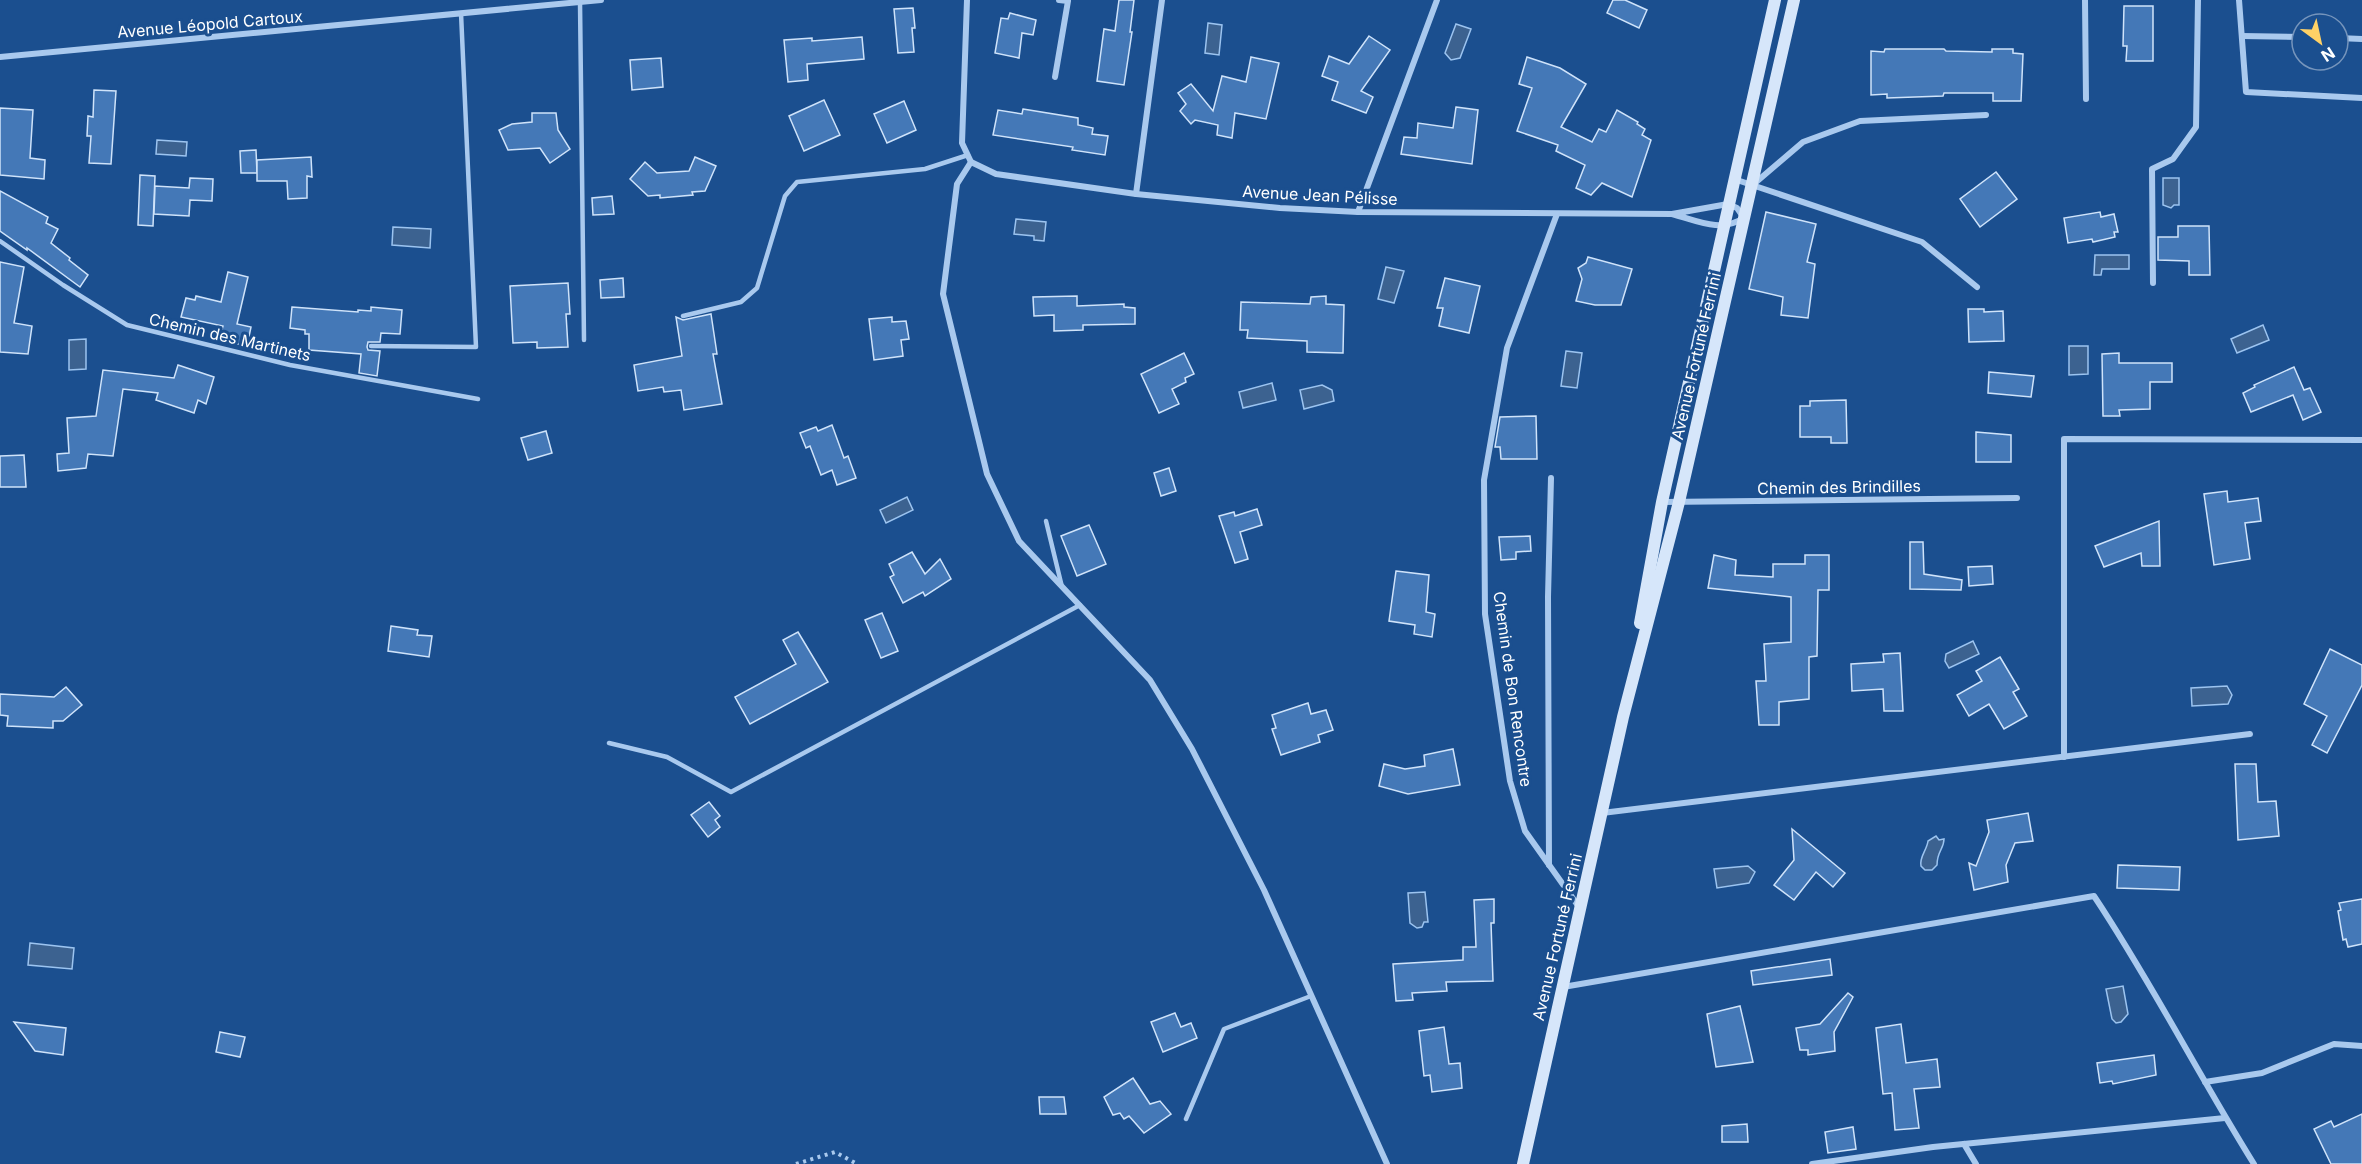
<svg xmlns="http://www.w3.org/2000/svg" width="2362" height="1164" viewBox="0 0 2362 1164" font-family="Inter,sans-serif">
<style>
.water{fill:#3c6290;stroke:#9cc4f0;stroke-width:1.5}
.building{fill:#4478b7;stroke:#cfe3fa;stroke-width:1.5}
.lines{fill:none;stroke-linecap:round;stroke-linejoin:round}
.path{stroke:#a9c9ee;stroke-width:4;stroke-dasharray:3 4.5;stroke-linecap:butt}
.lane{stroke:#a9c9ee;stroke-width:4.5}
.street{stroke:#a9c9ee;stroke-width:6}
.secondary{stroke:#d6e6fa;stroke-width:12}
.labels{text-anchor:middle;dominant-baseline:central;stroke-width:6;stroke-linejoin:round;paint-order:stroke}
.street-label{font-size:16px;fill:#fff;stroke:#1b4f8f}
</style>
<rect width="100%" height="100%" fill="#1b4f8f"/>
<g class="water">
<polygon points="1208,23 1222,25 1219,55 1205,53"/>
<polygon points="1456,24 1471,29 1460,58 1451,60 1445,53"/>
<polygon points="157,140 187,142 186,156 156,154"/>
<polygon points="2163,178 2179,178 2179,205 2174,205 2171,208 2163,205"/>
<polygon points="1016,219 1046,222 1044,241 1034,240 1034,236 1014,234"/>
<polygon points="393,227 431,229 430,248 392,245"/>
<polygon points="2095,255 2129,255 2129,269 2102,269 2101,275 2094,275"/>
<polygon points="1386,267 1404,271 1394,303 1378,299"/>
<polygon points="2263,325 2269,340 2237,353 2231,339"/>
<polygon points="86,339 86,369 69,370 69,340"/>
<polygon points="2069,346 2088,346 2088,374 2069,375"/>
<polygon points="1566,351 1582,353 1577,388 1561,386"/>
<polygon points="1272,383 1276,400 1243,408 1239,392"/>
<polygon points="1322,385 1332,390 1334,401 1304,409 1300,390"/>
<polygon points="907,497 913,510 886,523 880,510"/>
<polygon points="1973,641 1979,654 1949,668 1945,661 1946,654"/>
<polygon points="2227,686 2232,695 2228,704 2192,706 2191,688"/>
<path d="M1936 836 1939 840 1944 839C1944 849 1937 851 1937 865L1932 870H1925L1921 866C1919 857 1927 850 1928 841Z"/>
<polygon points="1748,866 1755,872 1749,883 1717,888 1714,869"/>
<polygon points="1425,892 1428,922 1424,922 1422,927 1417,928 1410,923 1408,893"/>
<polygon points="30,943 74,948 72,969 28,965"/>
<polygon points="2123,986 2128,1014 2121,1022 2116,1023 2112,1019 2106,989"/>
</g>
<g class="building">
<polygon points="1119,0 1134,0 1130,32 1132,32 1124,85 1097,81 1104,29 1115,31"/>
<polygon points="1613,0 1625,0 1647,10 1639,28 1607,13"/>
<polygon points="2124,6 2153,6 2153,61 2126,61 2127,46 2123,46"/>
<polygon points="913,8 915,28 912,28 914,52 898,53 894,9"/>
<polygon points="1010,13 1036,20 1033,35 1022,33 1019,58 995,53 1001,18 1008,19"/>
<polygon points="1369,36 1390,50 1361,91 1373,97 1366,113 1332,100 1338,82 1322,76 1329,56 1349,64"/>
<polygon points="862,37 864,59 807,64 808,80 788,82 784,40 812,38 812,41"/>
<polygon points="1885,49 1944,49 1946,51 1992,52 1992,49 2013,49 2013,53 2023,54 2021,101 1993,101 1993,93 1944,93 1943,96 1887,98 1887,94 1871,95 1871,51 1884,52"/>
<polygon points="1251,57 1279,63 1266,119 1235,113 1232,138 1217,135 1218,125 1195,120 1191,124 1180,111 1186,104 1178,93 1191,84 1213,111 1222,76 1246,82"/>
<polygon points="1527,57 1560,68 1586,84 1561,127 1592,142 1599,129 1606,132 1617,110 1638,122 1637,124 1645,129 1642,135 1651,140 1632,197 1602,183 1591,195 1576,188 1585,165 1556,151 1558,145 1517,131 1532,88 1519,84"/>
<polygon points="661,58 663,87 632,90 630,60"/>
<polygon points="94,90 116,91 111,164 89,163 91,136 87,136 88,116 93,117"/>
<polygon points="824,100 840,135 804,151 789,116"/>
<polygon points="904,101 916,130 887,143 874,114"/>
<polygon points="1456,107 1478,110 1472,164 1401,154 1404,137 1417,138 1418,123 1453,128"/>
<polygon points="0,108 33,110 30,158 45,160 44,179 0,175"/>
<polygon points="1023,109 1078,118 1078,125 1093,128 1092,134 1108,136 1105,155 1072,150 1073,147 993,135 998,110 1022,114"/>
<polygon points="532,113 556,113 558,130 570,149 550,163 540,148 508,150 499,130 512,124 532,122"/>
<polygon points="256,150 257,173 241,173 240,151"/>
<polygon points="311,157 312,177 307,176 307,198 288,199 287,181 257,181 257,160"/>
<polygon points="695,157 716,166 705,191 692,192 693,195 660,198 660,195 648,196 630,179 645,162 657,173 689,171"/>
<polygon points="1996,172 2017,199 1980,227 1960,199"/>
<polygon points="140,175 155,176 153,226 138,225"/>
<polygon points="190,178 213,179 212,201 190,200 189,216 154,214 155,186 189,188"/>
<polygon points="0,191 48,217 46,223 58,229 51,243 70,258 69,260 88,275 80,287 27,248 27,250 0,231"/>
<polygon points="612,196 614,214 593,215 592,198"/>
<polygon points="1766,212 1816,224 1807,262 1815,264 1808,318 1781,315 1783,297 1749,289"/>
<polygon points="2100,212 2101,217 2114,214 2118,232 2114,232 2115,237 2093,242 2092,239 2068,243 2064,218"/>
<polygon points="2178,226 2209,226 2210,275 2189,275 2189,261 2158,260 2158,237 2178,237"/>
<polygon points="1588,257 1632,269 1621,305 1595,305 1576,301 1582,279 1578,268 1586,263"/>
<polygon points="0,262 24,267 14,323 32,326 28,354 0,352"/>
<polygon points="228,272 248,277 237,324 251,327 247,346 219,340 223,326 181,317 186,298 195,300 196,296 221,302"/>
<polygon points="623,278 624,297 601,298 600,280"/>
<polygon points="1445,278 1480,286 1469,333 1439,326 1443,308 1437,308"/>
<polygon points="568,283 570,314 566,314 568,347 537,348 537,342 513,343 510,286"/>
<polygon points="1077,296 1077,306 1124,304 1124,307 1135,308 1135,324 1083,325 1083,330 1054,331 1054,315 1034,316 1033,297"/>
<polygon points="1326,296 1326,304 1344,305 1343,353 1307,352 1307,341 1247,338 1248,330 1240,330 1241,302 1310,304 1311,297"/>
<polygon points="292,307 358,312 358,310 371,311 371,307 402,310 400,334 381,333 380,342 368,342 367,347 368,350 380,351 377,376 359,373 361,354 309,350 309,334 305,334 305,330 290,328"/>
<polygon points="1968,309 1984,309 1984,312 2003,311 2004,341 1969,342"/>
<polygon points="711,314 717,354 713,354 722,404 684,410 681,390 664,392 663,387 638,391 634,365 682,356 676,317 683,320"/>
<polygon points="892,317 892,322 906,321 909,339 901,340 903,356 874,360 869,319"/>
<polygon points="1184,353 1194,374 1185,378 1186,382 1172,389 1179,404 1159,413 1141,374"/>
<polygon points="2119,353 2119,363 2172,363 2172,382 2150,382 2150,409 2119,410 2120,416 2103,416 2102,354"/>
<polygon points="178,365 214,377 206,404 198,400 194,413 156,400 158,393 123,389 113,456 88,454 86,468 58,471 57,454 69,453 67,418 96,416 103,370 174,378"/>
<polygon points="2294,367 2304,390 2310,388 2321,412 2303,420 2293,395 2251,412 2243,393 2255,387 2254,385"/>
<polygon points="1989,372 2034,376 2031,397 1988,393"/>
<polygon points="1846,400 1847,443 1831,443 1831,437 1800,437 1800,406 1810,406 1810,401"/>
<polygon points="1536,416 1537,459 1501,459 1500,447 1495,447 1500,417"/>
<polygon points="832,425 844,458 848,456 856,478 837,485 832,470 821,475 810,446 806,448 800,433 816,427 818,431"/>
<polygon points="546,431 552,453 528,460 521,438"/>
<polygon points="1976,432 2011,435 2011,462 1976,462"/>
<polygon points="24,455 26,487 0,487 0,456"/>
<polygon points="1169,468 1176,491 1161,496 1154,473"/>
<polygon points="2227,491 2228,502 2258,498 2261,521 2245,523 2250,559 2214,565 2204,494"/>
<polygon points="1257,509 1262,525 1240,532 1248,559 1235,563 1219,516 1234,512 1235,516"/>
<polygon points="2159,521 2160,566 2142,566 2141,553 2104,567 2095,546"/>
<polygon points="1089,525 1106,564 1077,576 1061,536"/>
<polygon points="1530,536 1531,551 1516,552 1516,559 1501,560 1499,537"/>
<polygon points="1910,542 1923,542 1924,574 1962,580 1961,590 1910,589"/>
<polygon points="912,552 925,574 940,559 951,579 925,596 923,592 903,603 890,577 894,575 889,564"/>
<polygon points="1714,555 1736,560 1735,575 1773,577 1773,564 1805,564 1805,555 1829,555 1829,590 1818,590 1817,656 1809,657 1809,699 1779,702 1779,725 1759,725 1756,681 1766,681 1764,644 1791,642 1791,597 1708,588"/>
<polygon points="1992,566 1993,584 1969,586 1968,567"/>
<polygon points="1396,571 1429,575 1426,612 1435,614 1432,637 1414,634 1415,625 1389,621"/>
<polygon points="882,613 898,651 881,658 865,620"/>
<polygon points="391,626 418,630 417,635 432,636 429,657 388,651"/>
<polygon points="798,632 828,682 750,724 735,697 796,664 783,640"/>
<polygon points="2330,649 2362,665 2362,685 2327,753 2312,745 2327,716 2304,704"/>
<polygon points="1900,653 1903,711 1884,711 1883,689 1852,691 1851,664 1884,662 1883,654"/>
<polygon points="2000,657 2019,689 2013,692 2027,716 2004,729 1989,704 1969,716 1957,695 1982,681 1976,671"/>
<polygon points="66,687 82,705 63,721 53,721 53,728 7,726 8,716 0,715 0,694 54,697"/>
<polygon points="1308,703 1311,714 1326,710 1333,730 1318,735 1320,742 1281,755 1272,729 1276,728 1272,715"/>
<polygon points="1453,749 1460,785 1408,794 1379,786 1384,764 1405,769 1425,766 1424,755"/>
<polygon points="2235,764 2256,764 2258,802 2276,801 2279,836 2238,840"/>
<polygon points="709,802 720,816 715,820 720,827 708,837 691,815"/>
<polygon points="2028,813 2033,841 2015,843 2006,865 2008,882 1974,890 1969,863 1976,866 1989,832 1987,820"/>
<polygon points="1792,829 1845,873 1833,887 1816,872 1794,900 1774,885 1794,860"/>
<polygon points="2118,865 2180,867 2179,890 2117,888"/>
<polygon points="1494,899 1494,923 1491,923 1493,981 1446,982 1447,991 1412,993 1413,1000 1396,1001 1393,964 1463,960 1463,947 1476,947 1474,900"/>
<polygon points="2362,899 2362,944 2348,947 2346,939 2343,940 2338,911 2341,910 2339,903"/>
<polygon points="1830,959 1832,975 1753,985 1751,971"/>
<polygon points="1848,993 1853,997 1834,1032 1835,1051 1808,1055 1808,1050 1800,1050 1796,1028 1820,1024"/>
<polygon points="1740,1006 1753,1062 1716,1067 1707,1014"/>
<polygon points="1175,1013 1181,1027 1191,1023 1197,1038 1163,1052 1151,1022"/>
<polygon points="14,1022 66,1028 63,1055 35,1051"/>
<polygon points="1901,1024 1906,1063 1937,1059 1940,1087 1914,1089 1919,1128 1895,1130 1892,1093 1883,1094 1876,1028"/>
<polygon points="1444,1027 1449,1064 1460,1063 1462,1088 1432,1092 1430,1075 1424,1076 1419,1031"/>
<polygon points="220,1032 245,1037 240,1057 216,1052"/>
<polygon points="2154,1055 2156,1075 2113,1084 2112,1081 2100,1083 2097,1063"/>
<polygon points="1133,1078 1150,1104 1160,1101 1171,1114 1144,1133 1129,1116 1124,1119 1120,1113 1113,1115 1104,1097"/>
<polygon points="1039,1097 1064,1097 1066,1114 1040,1114"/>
<polygon points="2362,1114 2362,1164 2331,1164 2314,1129 2331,1121 2334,1127"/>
<polygon points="1747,1124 1748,1142 1722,1142 1722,1126"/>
<polygon points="1853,1127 1856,1149 1828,1153 1825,1132"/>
</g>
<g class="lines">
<polyline class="path" points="796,1164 835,1152 857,1164"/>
<g class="lane">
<polyline points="580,2 584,340"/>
<polyline points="0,241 63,285 127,325 290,365 478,399"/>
<polyline points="683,316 741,302 757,288 785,196 797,182 925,169 968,155"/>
<polyline points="371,346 476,347 461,13"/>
<polyline points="1046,521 1062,587"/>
<polyline points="609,743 667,757 731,792 1080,605"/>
<polyline points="1186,1119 1224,1029 1311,996"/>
</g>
<g class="street">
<polyline points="967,0 962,143 971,162"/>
<polyline points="2085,0 2086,99"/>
<polyline points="2239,0 2246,92 2362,98"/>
<polyline points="2242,36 2302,37"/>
<polyline points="2338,38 2362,39"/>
<polyline points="0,57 601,0"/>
<polyline points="1055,77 1068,1 1059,0"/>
<polyline points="971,162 957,184 943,294 987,474 1019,541 1150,680 1192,749 1264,890 1387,1164"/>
<path d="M971 162 996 174 1136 194 1280 208 1358 212 1672 214 1728 204 1737 208 1744 218C1720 233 1698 221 1672 214"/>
<polyline points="1734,179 1922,242 1977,287"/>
<polyline points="1755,183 1803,142 1860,121 1986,115"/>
<polyline points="1136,194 1162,0"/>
<polyline points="1358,212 1437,0"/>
<polyline points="1557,214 1507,348 1484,480 1485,614 1510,781 1525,831 1579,907"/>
<polyline points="2153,283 2152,169 2173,159 2196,127 2198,0"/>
<polyline points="1662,502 2017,498"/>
<polyline points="2064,757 2064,439 2362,440"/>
<polyline points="1602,813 2250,734"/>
<polyline points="1549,865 1548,597 1551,478"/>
<path d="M1563 987 2094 896C2152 983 2199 1076 2254 1164"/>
<polyline points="2205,1082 2262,1073 2334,1044 2362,1046"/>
<polyline points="1964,1144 1976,1164"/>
<polyline points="1812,1164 1933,1147 2225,1118"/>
</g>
<g class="secondary">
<polyline points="1640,623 1662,502 1775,0"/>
<polyline points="1523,1164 1623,717 1679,502 1794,0"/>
</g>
</g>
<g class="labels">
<g class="street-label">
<text transform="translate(210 24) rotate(-5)">Avenue Léopold Cartoux</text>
<text transform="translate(1320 195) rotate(3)">Avenue Jean Pélisse</text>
<text transform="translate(230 337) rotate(13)">Chemin des Martinets</text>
<text transform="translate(1696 356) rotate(-77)">Avenue Fortuné Ferrini</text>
<text transform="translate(1839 487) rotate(-1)">Chemin des Brindilles</text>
<text transform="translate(1513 689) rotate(82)">Chemin de Bon Rencontre</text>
<text transform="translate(1557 937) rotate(-77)">Avenue Fortuné Ferrini</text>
</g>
</g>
<g transform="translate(2320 42) rotate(147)"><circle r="28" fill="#1b4f8f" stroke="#7695bc" stroke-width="1.5"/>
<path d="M0-4.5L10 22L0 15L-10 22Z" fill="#ffd166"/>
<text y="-9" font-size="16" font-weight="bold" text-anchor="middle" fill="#ffffff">N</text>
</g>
</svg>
